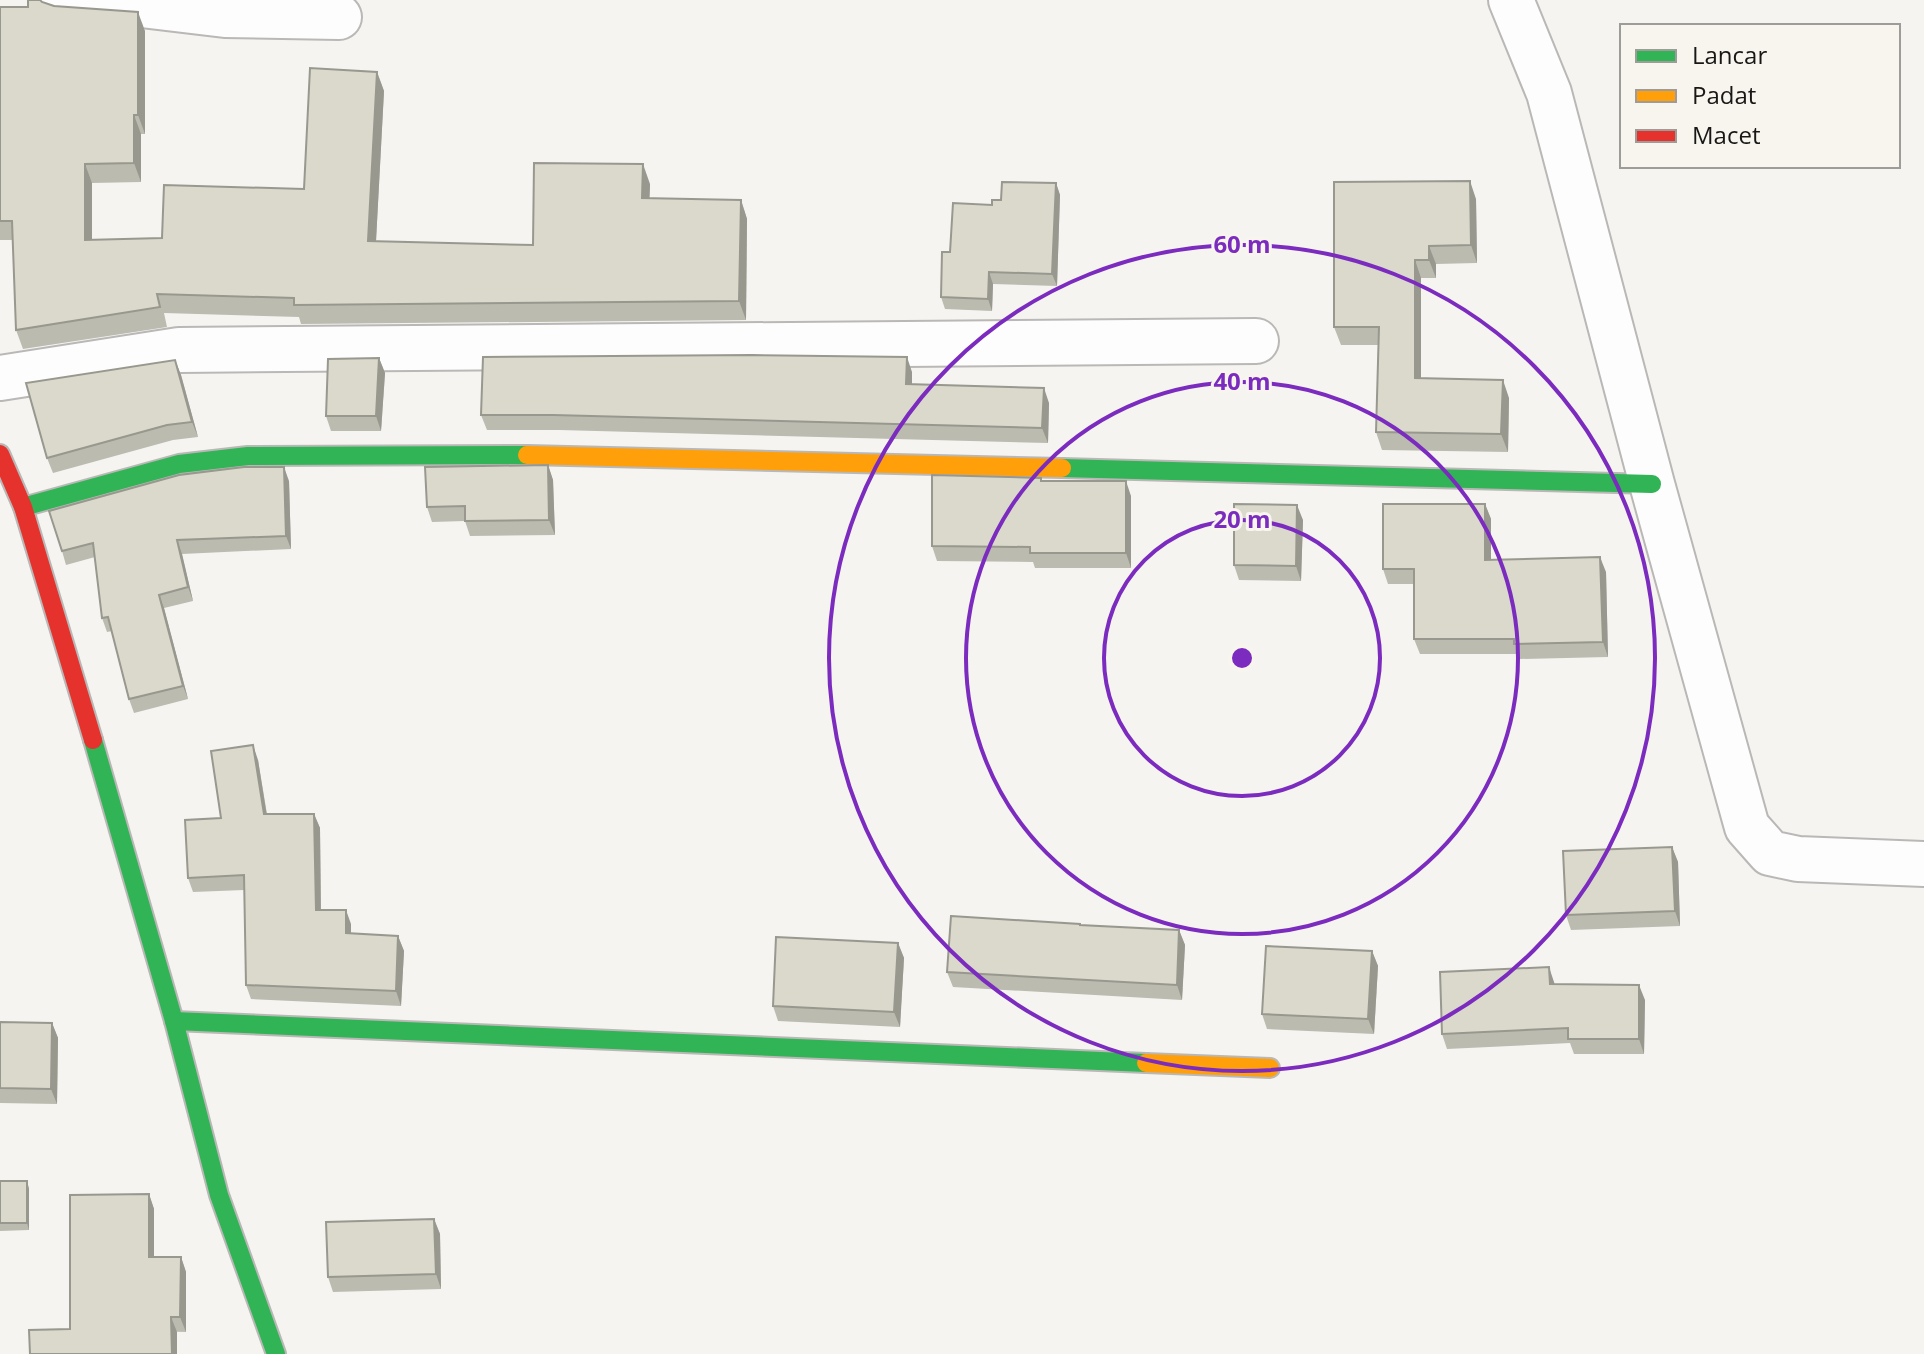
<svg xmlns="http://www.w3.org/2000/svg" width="1924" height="1354" viewBox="0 0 1924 1354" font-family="'Open Sans',sans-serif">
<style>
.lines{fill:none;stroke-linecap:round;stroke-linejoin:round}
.street-casing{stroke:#bab8b6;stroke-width:48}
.fast-casing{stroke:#bab8b6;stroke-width:22}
.slow-casing{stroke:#bab8b6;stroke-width:22}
.jam-casing{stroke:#bab8b6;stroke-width:22}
.street{stroke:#fefdfd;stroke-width:44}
.fast{stroke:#30b455;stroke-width:18}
.slow{stroke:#ff9f0a;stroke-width:18}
.jam{stroke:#e5322d;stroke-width:18}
.wall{fill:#bbbbaf}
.shaded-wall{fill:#99988f}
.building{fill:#dad9cc;stroke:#99988f;stroke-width:2}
.ring{fill:none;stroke:#7b2cbf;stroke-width:4}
.centre{fill:#7b2cbf;stroke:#f8f5ef;stroke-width:4}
.ring-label{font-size:24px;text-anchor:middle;font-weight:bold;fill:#7b2cbf;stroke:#f8f5ef;stroke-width:6;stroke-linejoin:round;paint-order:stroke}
</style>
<rect width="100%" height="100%" fill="#f6f4f1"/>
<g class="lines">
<g class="street-casing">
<g id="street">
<polyline points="62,0 133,4 225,15 339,17"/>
<polyline points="1511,0 1549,93 1652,484 1747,827 1770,853 1798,859 1924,864"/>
<polyline points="0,378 179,350 1256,341"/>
</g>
</g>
<g class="fast-casing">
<g id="fast">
<polyline points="1062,468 1652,484"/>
<polyline points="23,507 179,464 248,456 527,455"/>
<polyline points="93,740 174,1021 219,1195 276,1354"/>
<polyline points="174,1021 1146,1063"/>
</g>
</g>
<g class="slow-casing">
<g id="slow">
<polyline points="527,455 1062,468"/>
<polyline points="1146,1063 1270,1068"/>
</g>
</g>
<g class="jam-casing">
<polyline id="jam" points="0,454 23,507 93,740"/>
</g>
<use href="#street" class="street"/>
<use href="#fast" class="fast"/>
<use href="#slow" class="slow"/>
<use href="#jam" class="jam"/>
</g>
<g class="wall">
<polygon points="42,2 145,31 145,134 141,134 141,182 92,183 92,240 162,238 304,189 377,72 384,91 376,241 533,245 650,184 649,198 741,200 747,219 746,320 301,324 299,317 164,313 167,327 23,349 16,330 13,240 0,240 0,7 28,7"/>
<polygon points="1056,183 1060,195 1057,286 993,284 992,311 945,309 941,297 992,205 1001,200"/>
<polygon points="1476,199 1477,263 1436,264 1436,278 1421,278 1421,378 1509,398 1508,452 1382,450 1376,432 1378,345 1341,345 1334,327"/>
<polygon points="379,358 385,373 381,431 331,431 326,416"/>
<polygon points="175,360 181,375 198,437 173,440 53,473 47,458"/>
<polygon points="912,372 912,384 1049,403 1048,443 559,430 487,430 481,415"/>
<polygon points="548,465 553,480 555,535 470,536 465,521 432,522 427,507"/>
<polygon points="1041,478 1042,481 1131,496 1131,568 1035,568 1033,562 937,561 932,546"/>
<polygon points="289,481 291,549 182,554 193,601 164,608 188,699 134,713 129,699 112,631 107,632 102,618 95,557 66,565 62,551"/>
<polygon points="1485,504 1491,519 1491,560 1606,572 1608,657 1519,659 1518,654 1420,654 1414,639 1414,584 1388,584 1383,569"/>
<polygon points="1303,520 1301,581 1239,580 1234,565"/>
<polygon points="258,760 267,814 314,814 320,828 321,910 351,924 351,934 398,936 404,951 401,1006 251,999 246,985 244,890 193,892 188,878 221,818"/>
<polygon points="1672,847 1678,862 1680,926 1571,930 1566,915"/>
<polygon points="1081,925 1179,930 1185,945 1182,1000 953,987 947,972"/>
<polygon points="898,943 904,958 900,1027 778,1021 773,1006"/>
<polygon points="1372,951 1378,966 1374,1034 1267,1029 1262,1014"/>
<polygon points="1554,982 1555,984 1645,1000 1644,1054 1574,1054 1570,1043 1447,1049 1442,1034"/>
<polygon points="0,1022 52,1023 58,1038 57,1104 0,1103"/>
<polygon points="0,1181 27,1181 29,1189 29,1230 0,1231"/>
<polygon points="149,1194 154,1209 154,1257 181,1257 186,1272 186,1332 70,1329"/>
<polygon points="434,1219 440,1234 441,1289 333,1292 328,1277"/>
</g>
<g class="shaded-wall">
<polygon points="138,12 145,31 145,134 138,115"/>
<polygon points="377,72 384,91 375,260 368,241"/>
<polygon points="134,115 141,134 141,182 134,163"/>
<polygon points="85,164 92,183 92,259 85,240"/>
<polygon points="643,164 650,184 649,217 642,198"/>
<polygon points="1470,181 1476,199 1477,263 1471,245"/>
<polygon points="1056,183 1060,195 1057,286 1052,274"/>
<polygon points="741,200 747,219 746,320 739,301"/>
<polygon points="1429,246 1436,264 1436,278 1429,260"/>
<polygon points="1415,260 1421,278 1421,396 1415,378"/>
<polygon points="989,272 993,284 992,311 988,299"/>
<polygon points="907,357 912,372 912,399 906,384"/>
<polygon points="379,358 385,373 381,431 376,416"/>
<polygon points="175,360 181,375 198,437 192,422"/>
<polygon points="1503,380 1509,398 1508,452 1501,434"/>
<polygon points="1044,388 1049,403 1048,443 1042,428"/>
<polygon points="548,465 553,480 555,535 549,520"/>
<polygon points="284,467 289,481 291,549 286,536"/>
<polygon points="1126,481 1131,496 1131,568 1126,553"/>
<polygon points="1485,504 1491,519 1491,575 1485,560"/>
<polygon points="1297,505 1303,520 1301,581 1296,566"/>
<polygon points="177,540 182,554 193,601 188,587"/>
<polygon points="1600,557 1606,572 1608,657 1603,642"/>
<polygon points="159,595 164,608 188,699 183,686"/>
<polygon points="253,745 258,760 269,829 264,814"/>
<polygon points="314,814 320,828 321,925 316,910"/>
<polygon points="1672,847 1678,862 1680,926 1675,911"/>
<polygon points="346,910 351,924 351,948 346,933"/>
<polygon points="1179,930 1185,945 1182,1000 1177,985"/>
<polygon points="398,936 404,951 401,1006 396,991"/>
<polygon points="898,943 904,958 900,1027 894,1012"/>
<polygon points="1372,951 1378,966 1374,1034 1368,1019"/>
<polygon points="1549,967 1554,982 1555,999 1550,984"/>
<polygon points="1639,985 1645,1000 1644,1054 1639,1039"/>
<polygon points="52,1023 58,1038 57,1104 51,1089"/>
<polygon points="27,1181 29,1189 29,1230 27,1223"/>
<polygon points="149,1194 154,1209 154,1272 149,1257"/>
<polygon points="434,1219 440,1234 441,1289 436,1274"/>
<polygon points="181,1257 186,1272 186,1332 180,1317"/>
<polygon points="171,1317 177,1332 177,1354 172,1354"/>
</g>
<g class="building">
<polygon points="28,0 40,0 42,2 54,6 138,12 138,115 134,115 134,163 85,164 85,240 162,238 164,185 304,189 310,68 377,72 368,241 533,245 534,163 643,164 642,198 741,200 739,301 294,305 294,298 157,294 160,307 16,330 12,221 0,221 0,7 28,7"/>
<polygon points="1470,181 1471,245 1429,246 1429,260 1415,260 1415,378 1503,380 1501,434 1376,432 1379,327 1334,327 1334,182"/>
<polygon points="1002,182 1056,183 1052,274 989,272 988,299 941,297 942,252 950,252 953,203 992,205 992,200 1001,200"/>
<polygon points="752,355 907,357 906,384 1044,388 1042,428 553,415 481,415 483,357"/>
<polygon points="379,358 376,416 326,416 328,359"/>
<polygon points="175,360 192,422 167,425 47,458 26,383"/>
<polygon points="548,465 549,520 465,521 465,506 427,507 425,467"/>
<polygon points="244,467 284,467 286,536 177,540 188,587 159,595 183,686 129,699 108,617 102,618 93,543 62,551 49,511 179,475"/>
<polygon points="932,475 1041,478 1041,481 1126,481 1126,553 1030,553 1030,547 932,546"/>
<polygon points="1234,504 1297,505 1296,566 1234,565"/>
<polygon points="1383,504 1485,504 1485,560 1600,557 1603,642 1514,644 1514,639 1414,639 1414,569 1383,569"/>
<polygon points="253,745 264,814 314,814 316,910 346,910 346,933 398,936 396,991 246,985 244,875 188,878 185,820 221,818 211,751"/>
<polygon points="1672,847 1675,911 1566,915 1563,851"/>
<polygon points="951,916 1080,924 1080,925 1179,930 1177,985 947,972"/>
<polygon points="776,937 898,943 894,1012 773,1006"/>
<polygon points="1266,946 1372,951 1368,1019 1262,1014"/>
<polygon points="1549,967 1550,984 1639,985 1639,1039 1568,1039 1568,1028 1442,1034 1440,972"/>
<polygon points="0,1022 52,1023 51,1089 0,1088"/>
<rect x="0" y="1181" width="27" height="42"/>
<polygon points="149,1194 149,1257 181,1257 180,1317 171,1317 172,1354 30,1354 29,1330 70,1329 70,1195"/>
<polygon points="434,1219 436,1274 328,1277 326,1222"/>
</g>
<g class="ring">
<circle cx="1242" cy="658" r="138"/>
<circle cx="1242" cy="658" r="276"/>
<circle cx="1242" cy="658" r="413"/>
</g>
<circle cx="1242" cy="658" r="12" class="centre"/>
<g class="ring-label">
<text x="1242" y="253">60 m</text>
<text x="1242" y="390">40 m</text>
<text x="1242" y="528">20 m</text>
</g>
<rect x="1620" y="24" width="280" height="144" fill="#f8f5ef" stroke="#9e9c98" stroke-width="2"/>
<rect x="1636" y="50" width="40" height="12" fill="#30b455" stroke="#9e9c98" stroke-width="2"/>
<text x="1692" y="64" font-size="24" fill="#181715">Lancar</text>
<rect x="1636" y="90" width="40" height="12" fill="#ff9f0a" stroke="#9e9c98" stroke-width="2"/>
<text x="1692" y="104" font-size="24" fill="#181715">Padat</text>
<rect x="1636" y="130" width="40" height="12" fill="#e5322d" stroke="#9e9c98" stroke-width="2"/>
<text x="1692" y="144" font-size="24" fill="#181715">Macet</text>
</svg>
